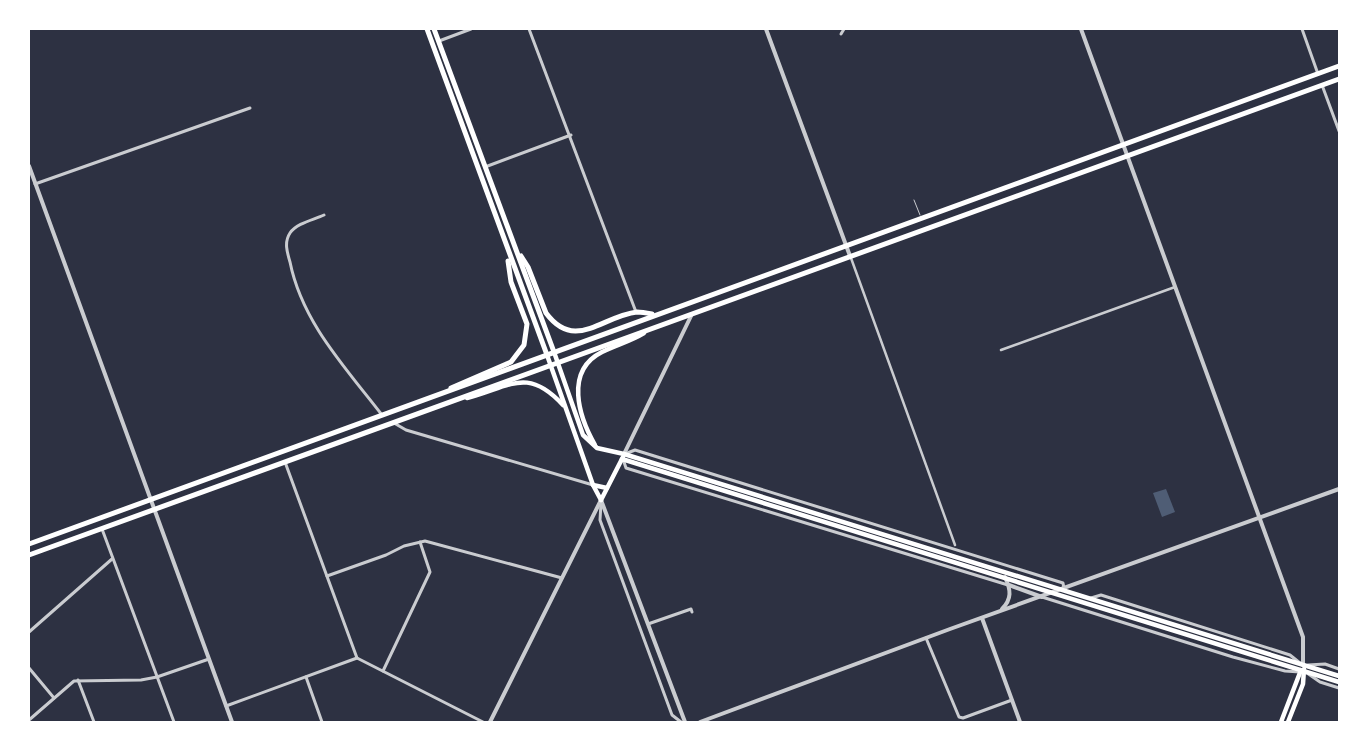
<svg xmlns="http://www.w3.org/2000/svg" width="1368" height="751" viewBox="0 0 1368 751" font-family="Commissioner,sans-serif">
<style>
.water{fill:#4f5d75}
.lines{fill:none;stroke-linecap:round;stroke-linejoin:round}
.service{stroke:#caccd0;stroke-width:1}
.pedestrian{stroke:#caccd0;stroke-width:2.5}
.minor{stroke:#caccd0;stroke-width:3}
.tertiary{stroke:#caccd0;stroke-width:4}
.secondary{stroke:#fff;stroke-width:4.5}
.primary{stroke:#fff;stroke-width:5}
</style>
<rect width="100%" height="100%" fill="#2d3142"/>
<polygon class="water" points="1166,489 1175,512 1162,517 1153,493"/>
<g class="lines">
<polyline class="service" points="914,200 920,215"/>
<g class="pedestrian">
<polyline points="851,258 955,545"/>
<polyline points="1001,350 1175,287"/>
</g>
<g class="minor">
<polyline points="529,29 636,312"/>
<polyline points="1302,29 1318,74"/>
<polyline points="841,34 844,29"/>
<polyline points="439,41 471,29"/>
<polyline points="1322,85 1339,131"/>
<polyline points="485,167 571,135"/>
<polyline points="35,184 250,108"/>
<path d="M324 215C313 220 297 223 290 233 284 242 287 252 290 262 302 322 345 367 382 415"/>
<polyline points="394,423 406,430 593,485"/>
<polyline points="625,454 635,450 1063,583 1064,589"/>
<polyline points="623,459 626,468 1008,585"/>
<polyline points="285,462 357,658"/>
<polyline points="601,503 600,520 672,715 681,722"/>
<polyline points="102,529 174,722"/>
<polyline points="327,576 386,555 404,546 425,541 562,578"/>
<polyline points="1042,597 1233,657 1285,671 1300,672"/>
<polyline points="1091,598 1101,595 1290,655 1300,663"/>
<polyline points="648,624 691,609 692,612"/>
<polyline points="29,632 112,559"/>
<polyline points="926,638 959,717 963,718 1012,700"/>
<polyline points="1308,665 1325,664 1339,669"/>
<polyline points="29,668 54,698"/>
<polyline points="383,671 430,572 420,542"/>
<polyline points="1307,673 1320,682 1339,688"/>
<polyline points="306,677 322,722"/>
<polyline points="78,680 94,722"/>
<polyline points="226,706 357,658 483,722"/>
<polyline points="29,720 74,681 141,680 157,677 209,659"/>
</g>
<g class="tertiary">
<polyline points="766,29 850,256"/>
<polyline points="1081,29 1303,637 1303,665"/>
<polyline points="29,166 232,722"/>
<polyline points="624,454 692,314"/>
<polyline points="601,500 685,722"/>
<polyline points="1009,585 1042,597"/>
<path d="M1002 609C1012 599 1011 590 1005 577"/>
<polyline points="982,618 1020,722"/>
<polyline points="490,722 601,500"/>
<polyline points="700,722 950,629 1339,489"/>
</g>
<g class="secondary">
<polyline points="554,352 583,435 597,448 624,454 1339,676"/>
<polyline points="547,355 593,485 601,500"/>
<path d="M467 398C510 387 527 366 563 405"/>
<path d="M595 445C579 417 564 371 602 352 616 345 631 341 644 333"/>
<polyline points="622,459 1339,682"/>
<polyline points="593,485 607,488"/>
<polyline points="601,500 623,457"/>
<polyline points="1281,722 1301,670"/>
<polyline points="1288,722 1303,684 1304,669"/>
</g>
<g class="primary">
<polyline points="427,29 547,355"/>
<polyline points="434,29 554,352"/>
<path d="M521 256 528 267 546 313C575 352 602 316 637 312 641 312 647 313 652 314"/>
<polyline points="451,388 511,362 524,345 527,324 511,282 508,261"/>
<polyline points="29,544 1339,66"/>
<polyline points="29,555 1339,79"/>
</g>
</g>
<rect width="1368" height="751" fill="none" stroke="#ffffff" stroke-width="60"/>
</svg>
